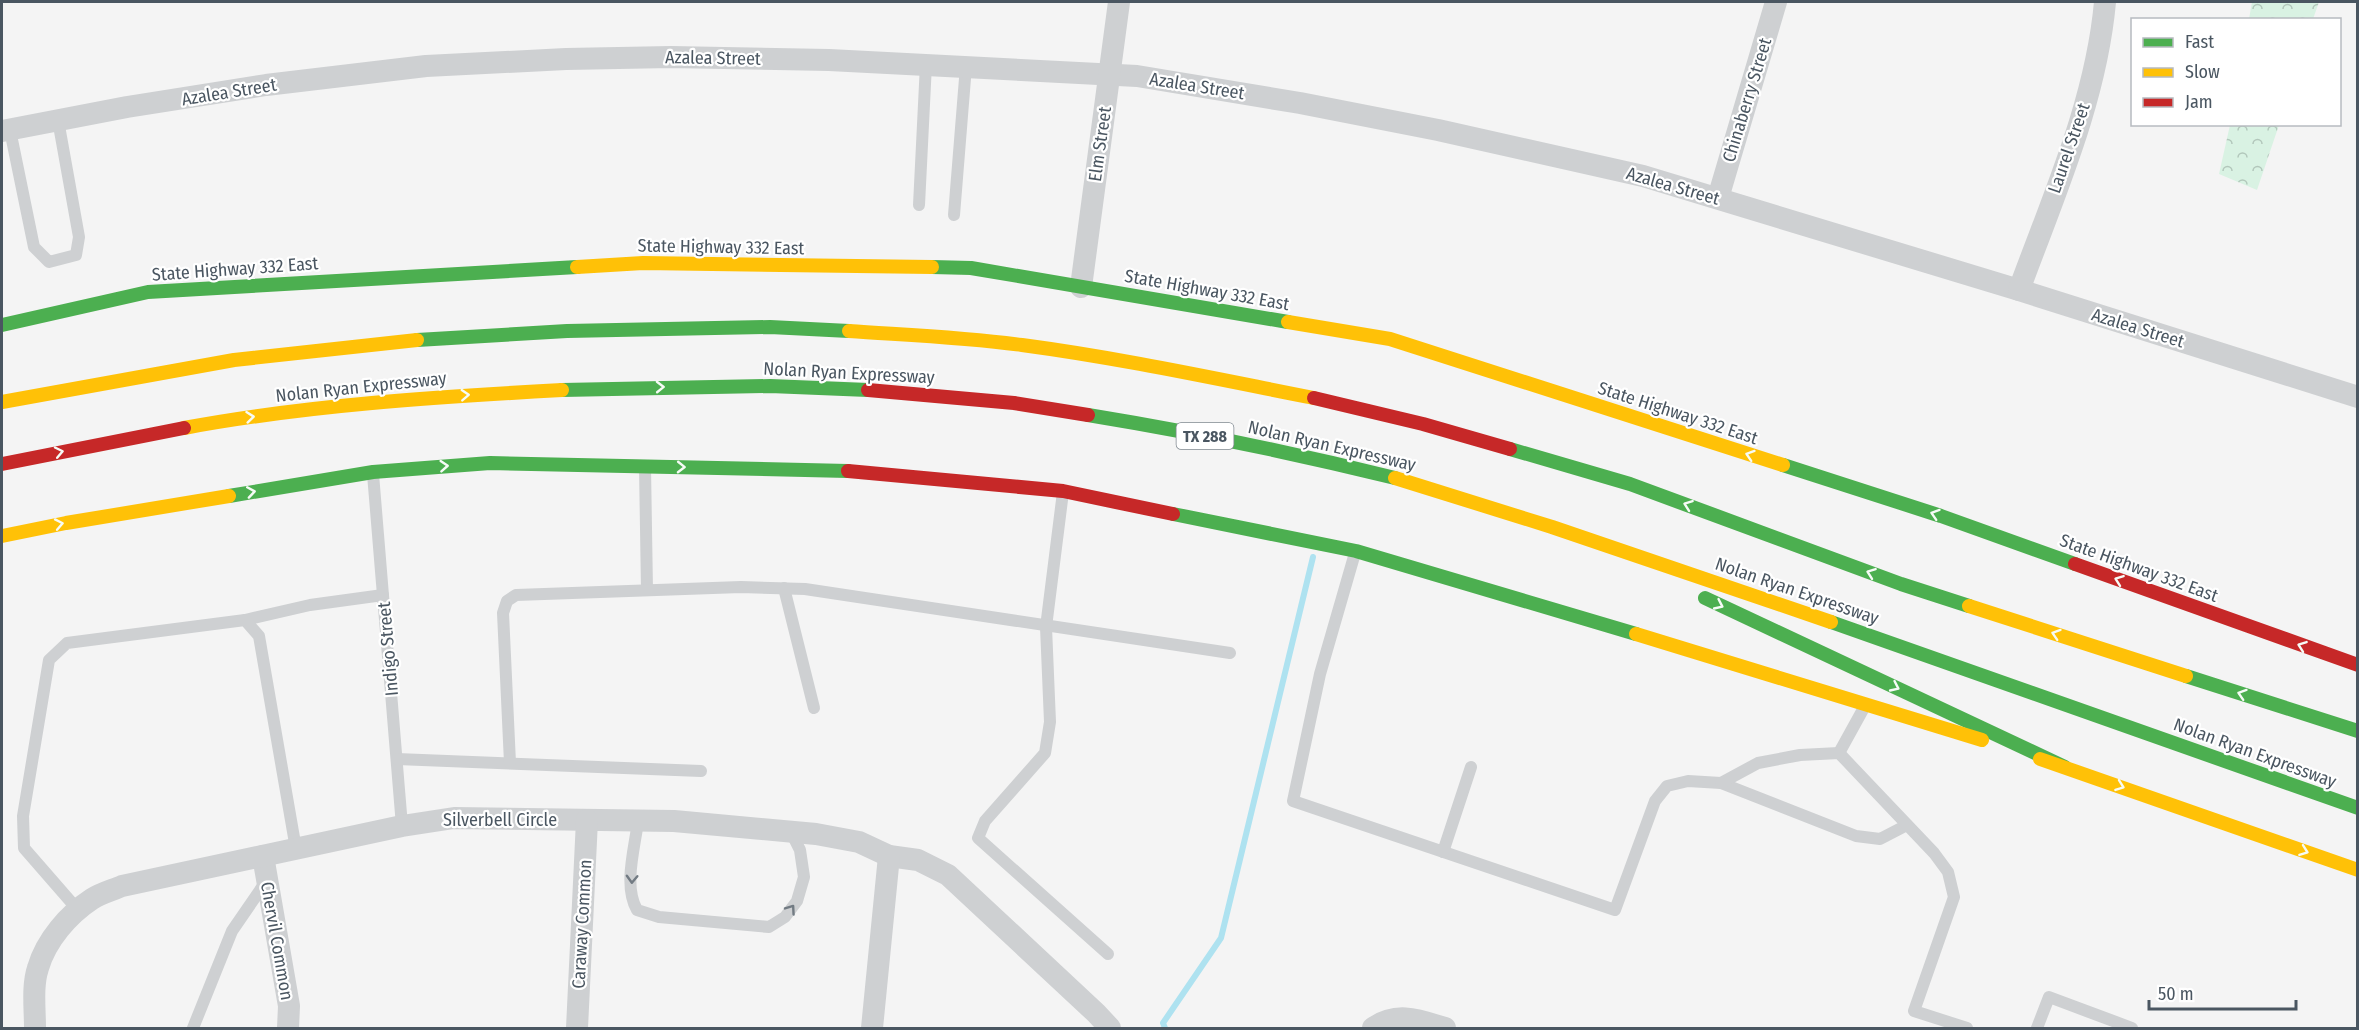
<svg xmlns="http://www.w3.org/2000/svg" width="2359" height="1030" viewBox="0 0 2359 1030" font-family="'Fira Sans Condensed',sans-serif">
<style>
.forest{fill:url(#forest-crowns)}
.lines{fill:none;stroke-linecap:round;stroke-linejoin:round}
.stream{stroke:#aee2f0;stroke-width:6}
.lane{stroke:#ced0d2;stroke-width:12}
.street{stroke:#ced0d2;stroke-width:22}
.fast{stroke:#4caf50;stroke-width:14}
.slow{stroke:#ffc107;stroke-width:14}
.jam{stroke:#c62828;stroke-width:14}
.oneway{stroke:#f6fbf6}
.oneway2{stroke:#727b83}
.labels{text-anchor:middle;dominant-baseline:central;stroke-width:4.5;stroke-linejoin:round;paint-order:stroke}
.shield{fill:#fff;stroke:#808990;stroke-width:1.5}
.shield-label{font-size:16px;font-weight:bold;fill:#4a5661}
.street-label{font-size:18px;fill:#4a5661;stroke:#fff}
</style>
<defs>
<pattern id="forest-crowns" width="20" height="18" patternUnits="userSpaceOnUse" patternTransform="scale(1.5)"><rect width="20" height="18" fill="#d9f2e3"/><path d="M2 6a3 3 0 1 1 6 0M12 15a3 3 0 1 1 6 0" fill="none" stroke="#b2c7bb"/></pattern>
</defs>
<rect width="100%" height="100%" fill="#f4f4f4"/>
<g class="forest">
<polygon points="2252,2 2319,2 2313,19 2249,19"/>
<polygon points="2230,125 2279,125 2257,190 2219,174"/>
</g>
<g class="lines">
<polyline class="stream" points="1165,1028 1163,1023 1221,938 1313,557"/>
<g class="lane">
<polyline points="10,130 34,247 49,262 76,255 79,237 58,120"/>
<polyline points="919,205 926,64"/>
<polyline points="954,215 966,66"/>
<polyline points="645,467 647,590"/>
<polyline points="373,474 402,826"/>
<polyline points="1063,492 1046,627 1050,722 1045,753 985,821 978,838 1108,954"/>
<polyline points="1355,553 1320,674 1293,801 1615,910 1655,801 1667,786 1688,781 1721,783 1856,836 1880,839 1907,825"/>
<polyline points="784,588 814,708"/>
<polyline points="245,620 310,605 383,595"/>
<polyline points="1839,753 1866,704"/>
<polyline points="397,759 701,771"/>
<polyline points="510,763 503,613 507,601 516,595 741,587 805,589 1230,653"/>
<polyline points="1721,783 1758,763 1800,755 1839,753 1934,853 1948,872 1954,897 1914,1011 1967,1028"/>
<path d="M638 821C635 847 623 886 637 910L659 917 769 927 785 917 797 901 804 877 800 850 791 832"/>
<polyline points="1443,852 1471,767"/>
<polyline points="78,910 24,848 23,816 49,660 67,643 245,620 259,636 296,849"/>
<polyline points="193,1028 232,931 267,880"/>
<polyline points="2037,1028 2049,997 2132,1028"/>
</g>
<g class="street">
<polyline points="2,131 127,107 266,85 426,66 566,59 671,57 829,60 1137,76 1300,103 1438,130 1643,176 2019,290 2358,397"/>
<polyline points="1718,198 1776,2"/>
<polyline points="1081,287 1119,2"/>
<path d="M2019 290C2053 197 2096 102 2105 2"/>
<polyline points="263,856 289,1006 288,1028"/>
<path d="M35 1028C35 1009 32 986 38 968 46 940 69 914 92 899 101 893 113 890 122 886L402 826 454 818 674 821 816 834 859 842 889 856 918 860 948 875 1096 1013 1110 1028"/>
<polyline points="577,1028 587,820"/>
<polyline points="872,1028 889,856"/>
<path d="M1373 1028C1397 1011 1419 1020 1445 1028"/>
</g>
<g class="fast">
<polyline points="932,267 971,268 1288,322"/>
<polyline points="2,325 148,292 577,267"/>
<polyline points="417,340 567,331 770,327 849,331"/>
<polyline points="562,390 770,386 868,390"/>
<path d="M1088 415C1192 432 1294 453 1395 478"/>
<polyline points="1510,449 1630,484 1901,584 1969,606"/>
<polyline points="1783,465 1941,516 2075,564"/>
<polyline points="229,496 373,472 490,463 848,471"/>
<polyline points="1173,514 1356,551 1636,634"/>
<polyline points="1705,598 2065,767"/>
<polyline points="1831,622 2358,808"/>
<polyline points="2186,676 2358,731"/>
</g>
<g class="slow">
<polyline points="577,267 643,263 932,267"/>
<polyline points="1288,322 1390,339 1783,465"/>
<path d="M849 331C907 335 964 337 1022 345 1120 358 1217 379 1314 398"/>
<polyline points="2,402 234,360 417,340"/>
<path d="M184 428C308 405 435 397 562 390"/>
<polyline points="1395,478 1552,527 1831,622"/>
<polyline points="2,536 66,523 229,496"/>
<polyline points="1969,606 2186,676"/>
<polyline points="1636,634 1982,740"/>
<polyline points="2040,759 2358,870"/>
</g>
<g class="jam">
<polyline points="868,390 1014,403 1088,415"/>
<polyline points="1314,398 1423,424 1510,449"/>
<polyline points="2,464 184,428"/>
<polyline points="848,471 1063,491 1173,514"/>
<polyline points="2075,564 2358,665"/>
</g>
</g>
<defs><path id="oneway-chevron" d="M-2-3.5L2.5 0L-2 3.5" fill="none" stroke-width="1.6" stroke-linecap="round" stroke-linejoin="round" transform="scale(1.5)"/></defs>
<g class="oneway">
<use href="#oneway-chevron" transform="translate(660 387) rotate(-1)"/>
<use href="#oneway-chevron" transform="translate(465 395) rotate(-3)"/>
<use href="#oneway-chevron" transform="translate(250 417) rotate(-6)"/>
<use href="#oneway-chevron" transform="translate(59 452) rotate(-12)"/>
<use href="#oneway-chevron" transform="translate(1750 455) rotate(-162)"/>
<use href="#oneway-chevron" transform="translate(444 466) rotate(-4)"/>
<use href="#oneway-chevron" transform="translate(681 467) rotate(1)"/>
<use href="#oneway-chevron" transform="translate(251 492) rotate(-9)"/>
<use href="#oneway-chevron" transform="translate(1688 505) rotate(-160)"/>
<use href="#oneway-chevron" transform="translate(1935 514) rotate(-162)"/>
<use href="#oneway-chevron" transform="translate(59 524) rotate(-11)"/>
<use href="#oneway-chevron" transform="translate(1871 573) rotate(-160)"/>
<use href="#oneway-chevron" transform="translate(2119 580) rotate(-160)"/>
<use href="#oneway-chevron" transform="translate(1719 605) rotate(25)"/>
<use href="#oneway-chevron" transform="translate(2056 634) rotate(-162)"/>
<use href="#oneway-chevron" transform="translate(2302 646) rotate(-160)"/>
<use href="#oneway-chevron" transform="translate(1895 687) rotate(25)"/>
<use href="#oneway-chevron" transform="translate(2242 694) rotate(-162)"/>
<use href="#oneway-chevron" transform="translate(2120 786) rotate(20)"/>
<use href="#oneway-chevron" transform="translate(2304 851) rotate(20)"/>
</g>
<g class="oneway2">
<use href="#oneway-chevron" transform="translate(632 879) rotate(92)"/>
<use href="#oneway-chevron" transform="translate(791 909) rotate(-55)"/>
</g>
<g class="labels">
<rect class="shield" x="1176.5" y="423" width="57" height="26" rx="4.5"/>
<g class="shield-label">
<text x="1205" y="436">TX 288</text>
</g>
<g class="street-label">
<text transform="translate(713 58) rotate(1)">Azalea Street</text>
<text transform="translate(1197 86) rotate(9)">Azalea Street</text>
<text transform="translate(229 92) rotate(-9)">Azalea Street</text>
<text transform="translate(1747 100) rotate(-73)">Chinaberry Street</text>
<text transform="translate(1100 144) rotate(-82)">Elm Street</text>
<text transform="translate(2069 148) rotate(-71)">Laurel Street</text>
<text transform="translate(1673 186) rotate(16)">Azalea Street</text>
<text transform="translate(721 247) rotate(1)">State Highway 332 East</text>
<text transform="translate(235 269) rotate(-4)">State Highway 332 East</text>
<text transform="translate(1207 290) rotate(10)">State Highway 332 East</text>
<text transform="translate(2138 328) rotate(17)">Azalea Street</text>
<text transform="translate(849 373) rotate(3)">Nolan Ryan Expressway</text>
<text transform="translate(361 387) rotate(-6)">Nolan Ryan Expressway</text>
<text transform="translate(1678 413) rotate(18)">State Highway 332 East</text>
<text transform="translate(1332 446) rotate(13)">Nolan Ryan Expressway</text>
<text transform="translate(2139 568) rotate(20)">State Highway 332 East</text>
<text transform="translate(1797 591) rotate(19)">Nolan Ryan Expressway</text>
<text transform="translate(388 649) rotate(-95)">Indigo Street</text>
<text transform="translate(2255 753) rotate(20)">Nolan Ryan Expressway</text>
<text x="500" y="820">Silverbell Circle</text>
<text transform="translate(582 924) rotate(-87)">Caraway Common</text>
<text transform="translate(277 941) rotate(80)">Chervil Common</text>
</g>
</g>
<rect width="2359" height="1030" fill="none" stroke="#4a5661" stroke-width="6"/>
<rect x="2131" y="18" width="210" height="108" fill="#ffffff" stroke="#b7bbc0" stroke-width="1.5"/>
<rect x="2143" y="38" width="30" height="9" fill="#4caf50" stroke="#b7bbc0" stroke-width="1.5"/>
<text x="2185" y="48" font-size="18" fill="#4a5661">Fast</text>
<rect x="2143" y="68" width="30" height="9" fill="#ffc107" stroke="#b7bbc0" stroke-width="1.5"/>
<text x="2185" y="78" font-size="18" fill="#4a5661">Slow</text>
<rect x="2143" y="98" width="30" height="9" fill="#c62828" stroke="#b7bbc0" stroke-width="1.5"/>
<text x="2185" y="108" font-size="18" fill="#4a5661">Jam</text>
<path d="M2149 1000v9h147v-9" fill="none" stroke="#4a5661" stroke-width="3"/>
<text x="2158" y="1000" font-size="18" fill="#4a5661" stroke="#ffffff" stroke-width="4.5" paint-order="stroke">50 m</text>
</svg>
